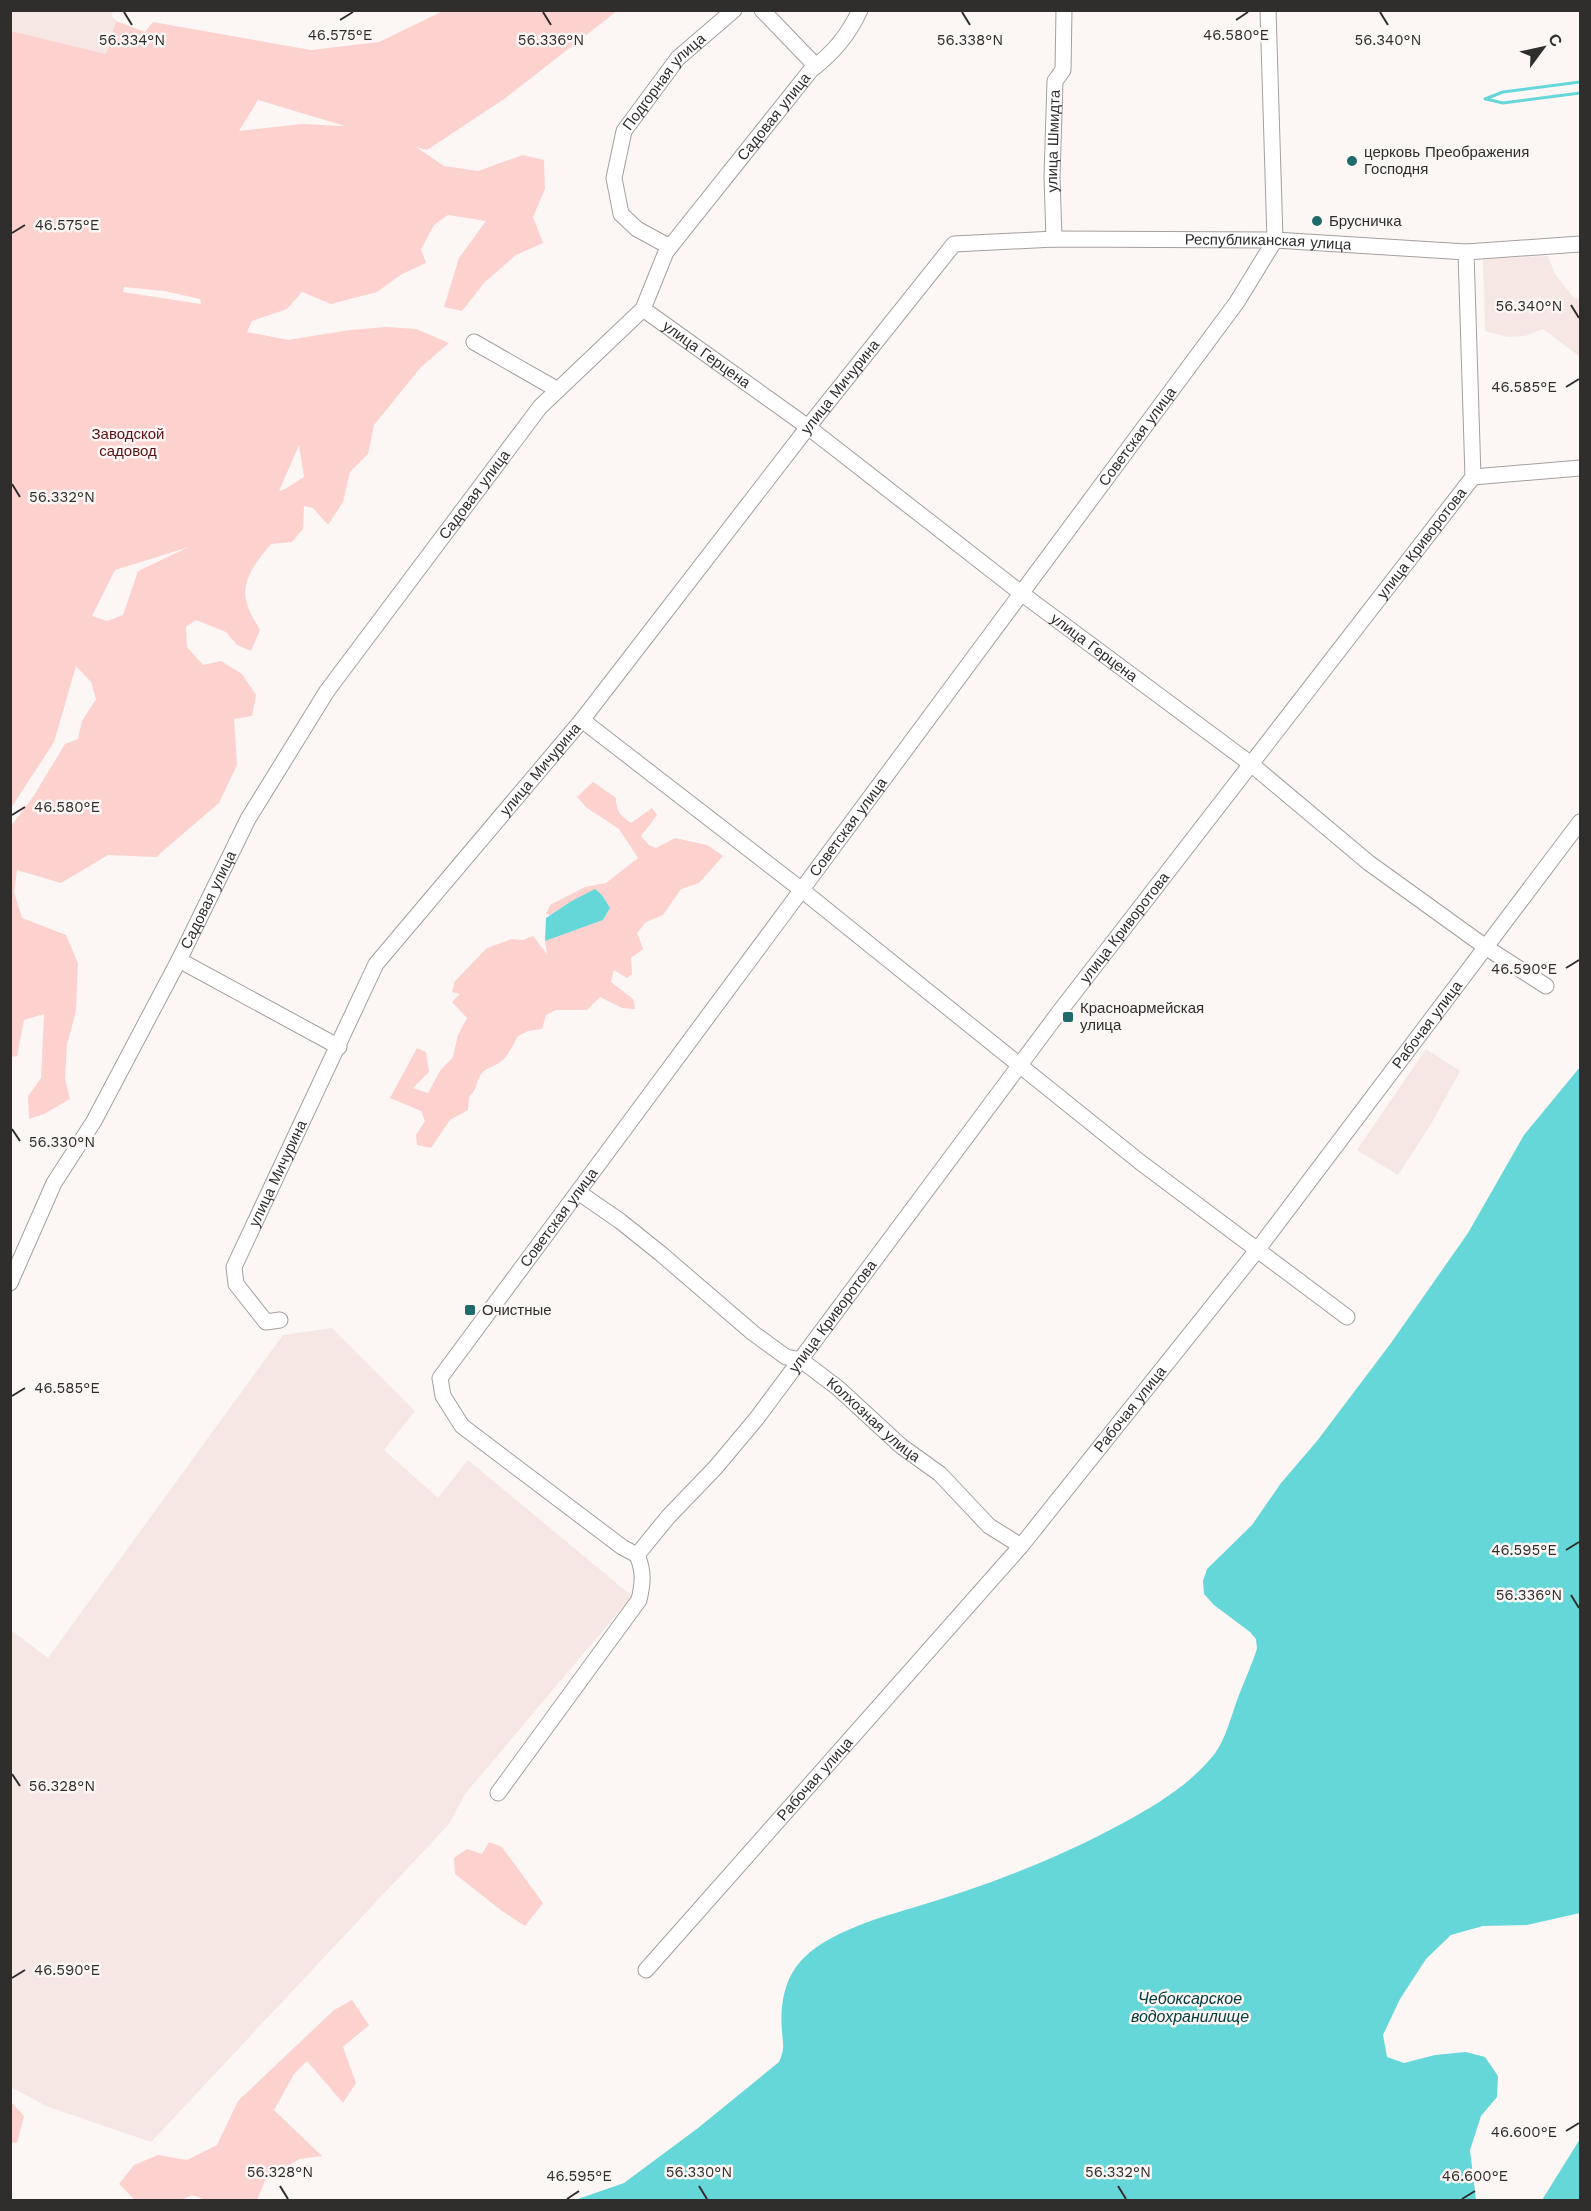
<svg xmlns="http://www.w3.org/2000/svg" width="1591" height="2211" viewBox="0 0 1591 2211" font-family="'Work Sans',sans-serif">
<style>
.built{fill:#f6e7e5}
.green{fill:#fdd2ce;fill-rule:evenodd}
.water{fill:#66d7d8}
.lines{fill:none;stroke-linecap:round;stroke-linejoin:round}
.stream{stroke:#66d7d8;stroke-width:3}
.minor-casing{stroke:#a59f9e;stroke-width:17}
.minor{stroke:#fff;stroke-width:15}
.ticks{fill:none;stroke:#302e2d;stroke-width:2}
.poi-dot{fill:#1f6b6c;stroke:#fcf6f5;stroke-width:2}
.labels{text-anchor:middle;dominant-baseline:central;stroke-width:5;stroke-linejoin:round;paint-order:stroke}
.street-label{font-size:15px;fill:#302e2d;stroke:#fcf6f5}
.poi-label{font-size:15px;fill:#302e2d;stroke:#fcf6f5;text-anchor:start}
.park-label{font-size:15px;fill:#5b1115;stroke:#fcf6f5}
.water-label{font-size:16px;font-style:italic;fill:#023b3b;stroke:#fcf6f5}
.ticks-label{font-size:15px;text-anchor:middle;fill:#302e2d;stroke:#fcf6f5;stroke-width:5;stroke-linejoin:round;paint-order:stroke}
</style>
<rect width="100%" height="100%" fill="#fcf6f5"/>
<g class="built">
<polygon points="11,11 113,11 112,16 116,21 107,55 11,31"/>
<polygon points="1548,256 1555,274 1574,298 1580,299 1580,357 1543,329 1525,336 1508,337 1485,331 1483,259"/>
<polygon points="1426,1049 1460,1071 1431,1124 1398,1175 1357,1150"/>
<polygon points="332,1328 415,1411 384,1450 438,1498 468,1460 632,1596 465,1794 449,1824 151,2142 46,2106 11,2087 11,1630 48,1658 283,1335"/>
</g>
<g class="green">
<path d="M443 11H617L504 99 427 150 416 147 444 166 478 171 523 155 544 160 545 189 533 217 543 243 516 255 485 282 462 311 444 307 459 258 486 221 448 215 434 225 421 249 426 263 402 274 377 292 331 304 302 292 287 309 252 321 247 332 288 340 350 330 386 327 416 329 449 343 421 367 374 425 368 454 350 472 343 502 328 525 313 508 304 506 303 529 292 542 271 544C257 561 240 580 247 604 249 613 256 622 260 630L251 651 237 645 226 632 196 620 186 627 187 647 203 665 221 661 242 674 256 695 252 716 234 719 237 765 219 803 156 857 108 855 61 883 17 870 14 892 22 918 66 935 78 963 76 1011 67 1045 65 1079 70 1099 44 1114 29 1119 28 1096 41 1078 44 1014 24 1020 17 1056 11 1057V826L33 797 65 744 78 739 82 721 96 699 91 682 76 666 54 742 11 808V31L106 54 116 21 145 32 153 22 311 50 379 42ZM258 100 345 126 302 124 239 131ZM124 287 164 291 200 299 201 304 123 292ZM299 445 304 477 285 489 279 491ZM189 547 138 571 123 615 107 621 92 616 115 570Z"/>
<path d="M593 782 616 798C616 812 621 816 631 823L652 808 657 815 641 836 649 845 656 848 675 838 707 845 723 856 699 883 681 889 663 915 646 922 637 933 643 949 631 958 632 974 627 978 614 970 611 982 633 999 635 1009 622 1008 600 997 587 1010H556L546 1015 542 1029 528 1031 518 1036C513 1045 508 1057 499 1063 493 1067 483 1069 480 1076 475 1085 478 1088 469 1097L468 1110 450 1120 431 1148 417 1145 416 1135 425 1121 421 1111 390 1098 417 1048 426 1052 429 1072 413 1088 428 1093 440 1071 453 1057 458 1035 467 1018 452 1002 460 994 452 992 455 981 487 948 512 939 523 940 533 936 547 954 545 941 603 920 610 908 602 895 570 902 550 915 546 914 550 905 585 887 606 883 638 858 619 829 587 808 577 797Z"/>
<polygon points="489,1842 502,1847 543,1903 525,1926 502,1911 455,1874 454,1858 467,1849 482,1854"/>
<polygon points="352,2000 369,2025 343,2047 356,2083 343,2103 307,2061 294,2074 274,2110 322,2156 299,2159 265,2181 257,2200 206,2200 192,2195 181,2200 135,2200 119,2184 134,2165 158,2155 187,2160 217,2145 238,2101 334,2010"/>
<polygon points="11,2102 24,2116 17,2143 11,2142"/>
</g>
<g class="water">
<polygon points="595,889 602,895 610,908 603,920 545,941 546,918 570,902"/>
<path d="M1580 1067V1913L1527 1925 1483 1926 1451 1935 1426 1959 1400 1999 1383 2035 1387 2057 1404 2063 1435 2055 1466 2052 1485 2057 1498 2076 1497 2097 1481 2116 1470 2150 1476 2200H575L624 2183 698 2128 779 2062C785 2049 783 2045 782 2032 780 2009 783 1985 796 1967 819 1935 875 1919 912 1908 986 1886 1057 1859 1125 1822 1156 1805 1189 1785 1212 1757 1226 1741 1231 1715 1239 1695 1245 1679 1252 1664 1257 1649L1256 1639 1250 1632 1214 1605 1204 1594 1203 1581 1207 1569 1252 1525 1281 1483 1317 1441 1391 1343 1468 1233 1524 1135Z"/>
<polygon points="1580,2139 1580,2200 1542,2200"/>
</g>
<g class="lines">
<g class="stream">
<polyline points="1485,99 1503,92 1580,82"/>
<polyline points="1486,99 1503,103 1580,93"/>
</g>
<g class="minor-casing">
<g id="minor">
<polyline points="762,10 816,66"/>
<path id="s1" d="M1054 239 1052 177 1055 81 1063 70 1064 10"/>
<path id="s2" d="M670 247 637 229 621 214 614 178 624 131 678 58 734 10"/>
<path id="s3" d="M643 309 808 427 1021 593 1251 764 1369 863 1487 948 1546 986"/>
<polyline points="474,342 558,390"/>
<polyline points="1473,477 1580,468"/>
<polyline points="582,720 803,891 1140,1162 1347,1317"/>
<polyline points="179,960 339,1047"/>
<path id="s4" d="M578 1192 620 1221 660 1253 753 1333 786 1357 801 1360 838 1388 901 1446 940 1474 989 1526 1021 1546"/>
<path id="s5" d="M10 1283 54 1183 94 1121 179 960 248 819 327 691 540 407 643 309 666 252 811 70C833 53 848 36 860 10"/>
<path id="s6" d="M280 1320 266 1322 236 1284 234 1267 376 964 582 720 808 427 954 244 1054 239 1275 240 1466 252 1580 244"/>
<path id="s7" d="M637 1555 622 1547 462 1426 443 1396 440 1378 1237 302 1275 240 1268 10"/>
<path id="s8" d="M637 1555 668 1517 716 1467 757 1418 1060 1011 1473 477 1466 252"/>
<path d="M498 1793 639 1600C643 1583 644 1571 637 1555"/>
<path id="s9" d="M646 1970 1021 1546 1258 1249 1580 822"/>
</g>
</g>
<use href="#minor" class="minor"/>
</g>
<path class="ticks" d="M124 12 132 25M543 12 551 25M962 12 970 25M1380 12 1388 25M340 20 353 12M1236 20 1248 12M12 233 25 225M1571 305 1579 318M1566 387 1579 379M12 484 20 497M12 815 25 807M1566 968 1579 960M12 1129 20 1141M12 1396 25 1388M1566 1550 1579 1542M1571 1595 1579 1608M12 1774 20 1786M12 1978 25 1970M1566 2131 1579 2123M280 2186 288 2199M699 2186 707 2199M1118 2186 1126 2199M567 2199 579 2191M1462 2199 1475 2191"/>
<g class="poi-dot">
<circle cx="1352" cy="161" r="6"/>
<circle cx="1317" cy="221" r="6"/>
<rect x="1062" y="1011" width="12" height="12" rx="3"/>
<rect x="464" y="1304" width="12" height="12" rx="3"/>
</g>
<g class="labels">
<g class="street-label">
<text stroke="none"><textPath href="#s2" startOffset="208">Подгорная улица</textPath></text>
<text stroke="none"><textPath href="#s5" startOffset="1404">Садовая улица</textPath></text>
<text stroke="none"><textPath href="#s1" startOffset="98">улица Шмидта</textPath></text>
<text stroke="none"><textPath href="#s6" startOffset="1652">Республиканская улица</textPath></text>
<text stroke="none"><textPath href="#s3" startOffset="78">улица Герцена</textPath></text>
<text stroke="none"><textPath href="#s6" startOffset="1155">улица Мичурина</textPath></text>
<text stroke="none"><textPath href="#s7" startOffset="1443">Советская улица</textPath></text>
<text stroke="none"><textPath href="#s5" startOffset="918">Садовая улица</textPath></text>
<text stroke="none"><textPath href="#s8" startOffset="1281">улица Криворотова</textPath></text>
<text stroke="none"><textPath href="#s3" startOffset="564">улица Герцена</textPath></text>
<text stroke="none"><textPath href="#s6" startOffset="669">улица Мичурина</textPath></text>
<text stroke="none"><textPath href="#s7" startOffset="957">Советская улица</textPath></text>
<text stroke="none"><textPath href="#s5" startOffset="432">Садовая улица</textPath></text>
<text stroke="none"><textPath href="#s8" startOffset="795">улица Криворотова</textPath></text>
<text stroke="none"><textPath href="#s9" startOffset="1227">Рабочая улица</textPath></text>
<text stroke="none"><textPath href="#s6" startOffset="183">улица Мичурина</textPath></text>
<text stroke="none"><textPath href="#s7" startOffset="471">Советская улица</textPath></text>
<text stroke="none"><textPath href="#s8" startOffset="309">улица Криворотова</textPath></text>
<text stroke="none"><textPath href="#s9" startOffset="741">Рабочая улица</textPath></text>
<text stroke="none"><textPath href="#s4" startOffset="375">Колхозная улица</textPath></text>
<text stroke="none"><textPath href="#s9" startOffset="255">Рабочая улица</textPath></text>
</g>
<g class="poi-label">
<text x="1364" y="152">церковь Преображения<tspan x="1364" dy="17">Господня</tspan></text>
<text x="1329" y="221">Брусничка</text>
<text x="1080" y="1008">Красноармейская<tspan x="1080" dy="17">улица</tspan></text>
<text x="482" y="1310">Очистные</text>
</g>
<g class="park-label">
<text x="128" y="434">Заводской<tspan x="128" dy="17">садовод</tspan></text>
</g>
<g class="water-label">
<text x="1190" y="1998">Чебоксарское<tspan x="1190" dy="18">водохранилище</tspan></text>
</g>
</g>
<g class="ticks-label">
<text x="340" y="40">46.575°E</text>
<text x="1236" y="40">46.580°E</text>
<text x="970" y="45">56.338°N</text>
<text x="1388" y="45">56.340°N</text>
<text x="132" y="45">56.334°N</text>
<text x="551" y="45">56.336°N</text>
<text x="67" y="230">46.575°E</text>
<text x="1529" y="311">56.340°N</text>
<text x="1524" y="392">46.585°E</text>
<text x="62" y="502">56.332°N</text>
<text x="67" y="812">46.580°E</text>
<text x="1524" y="974">46.590°E</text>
<text x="62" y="1147">56.330°N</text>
<text x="67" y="1393">46.585°E</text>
<text x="1524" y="1555">46.595°E</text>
<text x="1529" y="1600">56.336°N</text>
<text x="62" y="1791">56.328°N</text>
<text x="67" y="1975">46.590°E</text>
<text x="1524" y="2137">46.600°E</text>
<text x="280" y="2177">56.328°N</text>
<text x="699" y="2177">56.330°N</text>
<text x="1118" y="2177">56.332°N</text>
<text x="579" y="2181">46.595°E</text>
<text x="1475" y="2181">46.600°E</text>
</g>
<rect width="1591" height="2211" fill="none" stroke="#302e2d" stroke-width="24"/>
<g transform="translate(1543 48) rotate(57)" stroke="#fcf6f5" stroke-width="4.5" paint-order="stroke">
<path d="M0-4.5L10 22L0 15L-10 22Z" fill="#302e2d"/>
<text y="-9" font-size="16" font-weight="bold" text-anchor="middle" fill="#302e2d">С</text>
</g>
</svg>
